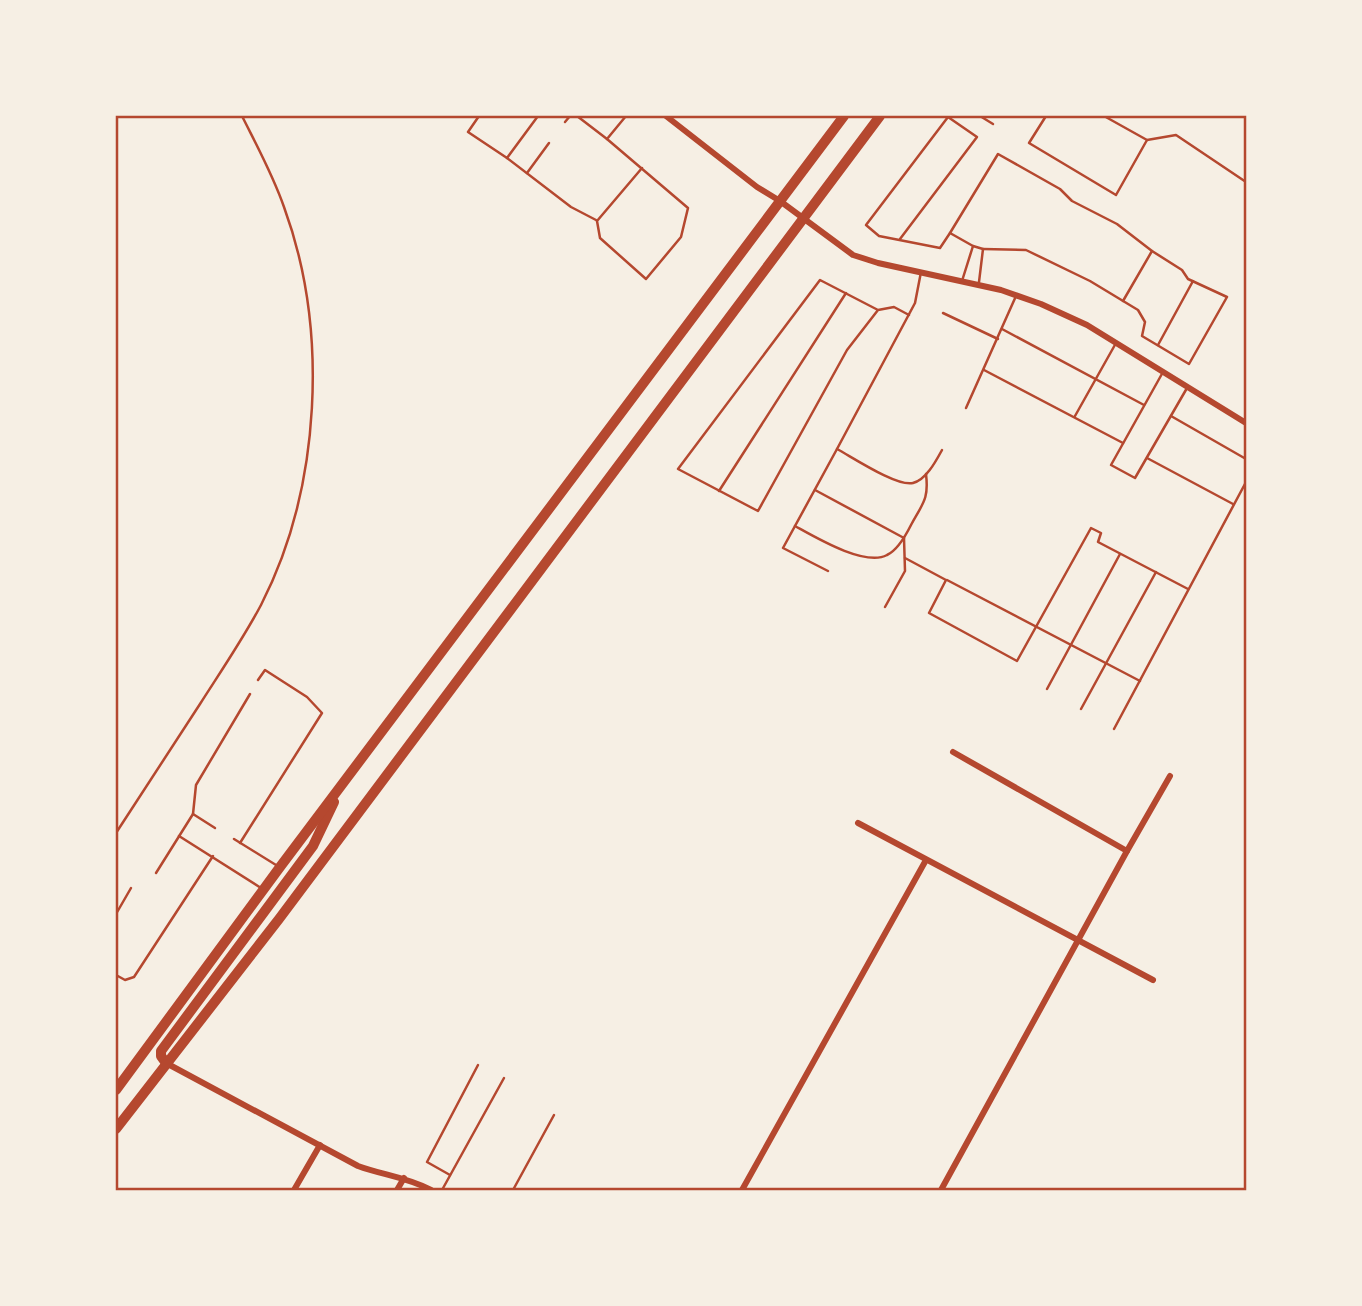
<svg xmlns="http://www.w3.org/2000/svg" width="1362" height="1306" viewBox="0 0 1362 1306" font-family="'Libre Baskerville',serif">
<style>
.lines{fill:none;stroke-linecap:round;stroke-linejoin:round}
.service{stroke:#b5482f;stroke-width:2.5}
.minor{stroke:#b5482f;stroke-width:6}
.primary{stroke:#b5482f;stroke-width:10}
.neatline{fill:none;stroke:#b5482f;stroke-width:2.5}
</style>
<rect width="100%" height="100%" fill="#f6efe4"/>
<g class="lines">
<g class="service">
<polyline points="479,116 468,132 507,158 538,116"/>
<polyline points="577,116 607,139"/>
<polyline points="626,116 607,139 688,208 681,237 646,279 600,238 597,221 642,168"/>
<polyline points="980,116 993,124"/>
<polyline points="1046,116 1029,143 1116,195 1147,140"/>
<polyline points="1104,116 1147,140 1176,135 1246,182"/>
<polyline points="565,122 570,116"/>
<polyline points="507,158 571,207 596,220"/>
<polyline points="527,173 549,143"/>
<polyline points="900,239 977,137 948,117 866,225 879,236 940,248 950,233"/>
<polyline points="973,246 950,233 998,154 1060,189 1072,201 1117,224 1152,251 1182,270 1188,279 1227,297 1189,364 1142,336 1145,322 1138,310 1090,281 1026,250 983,249"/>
<path d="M921 272 915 303 837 449C852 457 897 487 913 483 926 480 936 461 942 450"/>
<polyline points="962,281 973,246 983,249 979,282"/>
<polyline points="1123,301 1152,251"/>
<polyline points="878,310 847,350 758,511 678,469 820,280 878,310 894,307 909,315"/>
<polyline points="943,313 998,339"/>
<polyline points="1002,329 1144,405"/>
<polyline points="1158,345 1193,281"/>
<polyline points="984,370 1123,443"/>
<polyline points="1163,372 1111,465 1135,478 1187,388"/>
<polyline points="966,408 1016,296"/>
<polyline points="1075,416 1116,343"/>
<polyline points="1171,416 1246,459"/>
<polyline points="1147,458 1233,504"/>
<polyline points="815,490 904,538"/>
<polyline points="719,491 846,293"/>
<path d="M795 526C815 537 865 567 887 555 898 550 906 535 911 525 923 503 929 499 926 474"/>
<polyline points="905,558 946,580 929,613 1017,661 1091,528 1101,533 1098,542 1188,589"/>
<polyline points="828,571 783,548 837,449"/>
<polyline points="947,580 1140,681"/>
<polyline points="885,607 905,571 904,538"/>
<polyline points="1047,689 1120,554"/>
<polyline points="1081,709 1156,572"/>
<polyline points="1114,729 1246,482"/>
<polyline points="193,814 196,785 250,694"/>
<path d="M116 833C144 790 172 747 200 704 221 671 243 639 261 605 321 488 329 330 284 207 273 175 257 146 242 116"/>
<polyline points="179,836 261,888"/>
<polyline points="234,839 276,865"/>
<polyline points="240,843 322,713 307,697 265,670 258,680"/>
<polyline points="156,873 193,814 215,828"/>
<polyline points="116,914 131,888"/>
<polyline points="116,975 125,980 134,977 213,856"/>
<polyline points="450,1175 427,1162 478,1065"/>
<polyline points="442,1190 504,1078"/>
<polyline points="513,1190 554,1115"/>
</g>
<g class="minor">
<polyline points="666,116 757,187 780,201 853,255 878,263 1001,290 1041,304 1087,325 1246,423"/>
<polyline points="953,752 1127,851"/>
<polyline points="858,823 1153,980"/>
<path d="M166 1063 358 1166C382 1175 407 1177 431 1190"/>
<polyline points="294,1190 320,1145"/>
<polyline points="397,1190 404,1178"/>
<polyline points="742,1190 926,860"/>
<polyline points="941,1190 1127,851 1170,776"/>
</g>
<g class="primary">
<polyline points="166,1063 161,1056 161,1051 313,846 334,802"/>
<polyline points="116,1090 280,867 844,116"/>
<polyline points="116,1129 279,919 880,116"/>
</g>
</g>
<rect width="1362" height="1306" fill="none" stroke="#f6efe4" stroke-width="234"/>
<rect x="117" y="117" width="1128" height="1072" class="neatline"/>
</svg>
